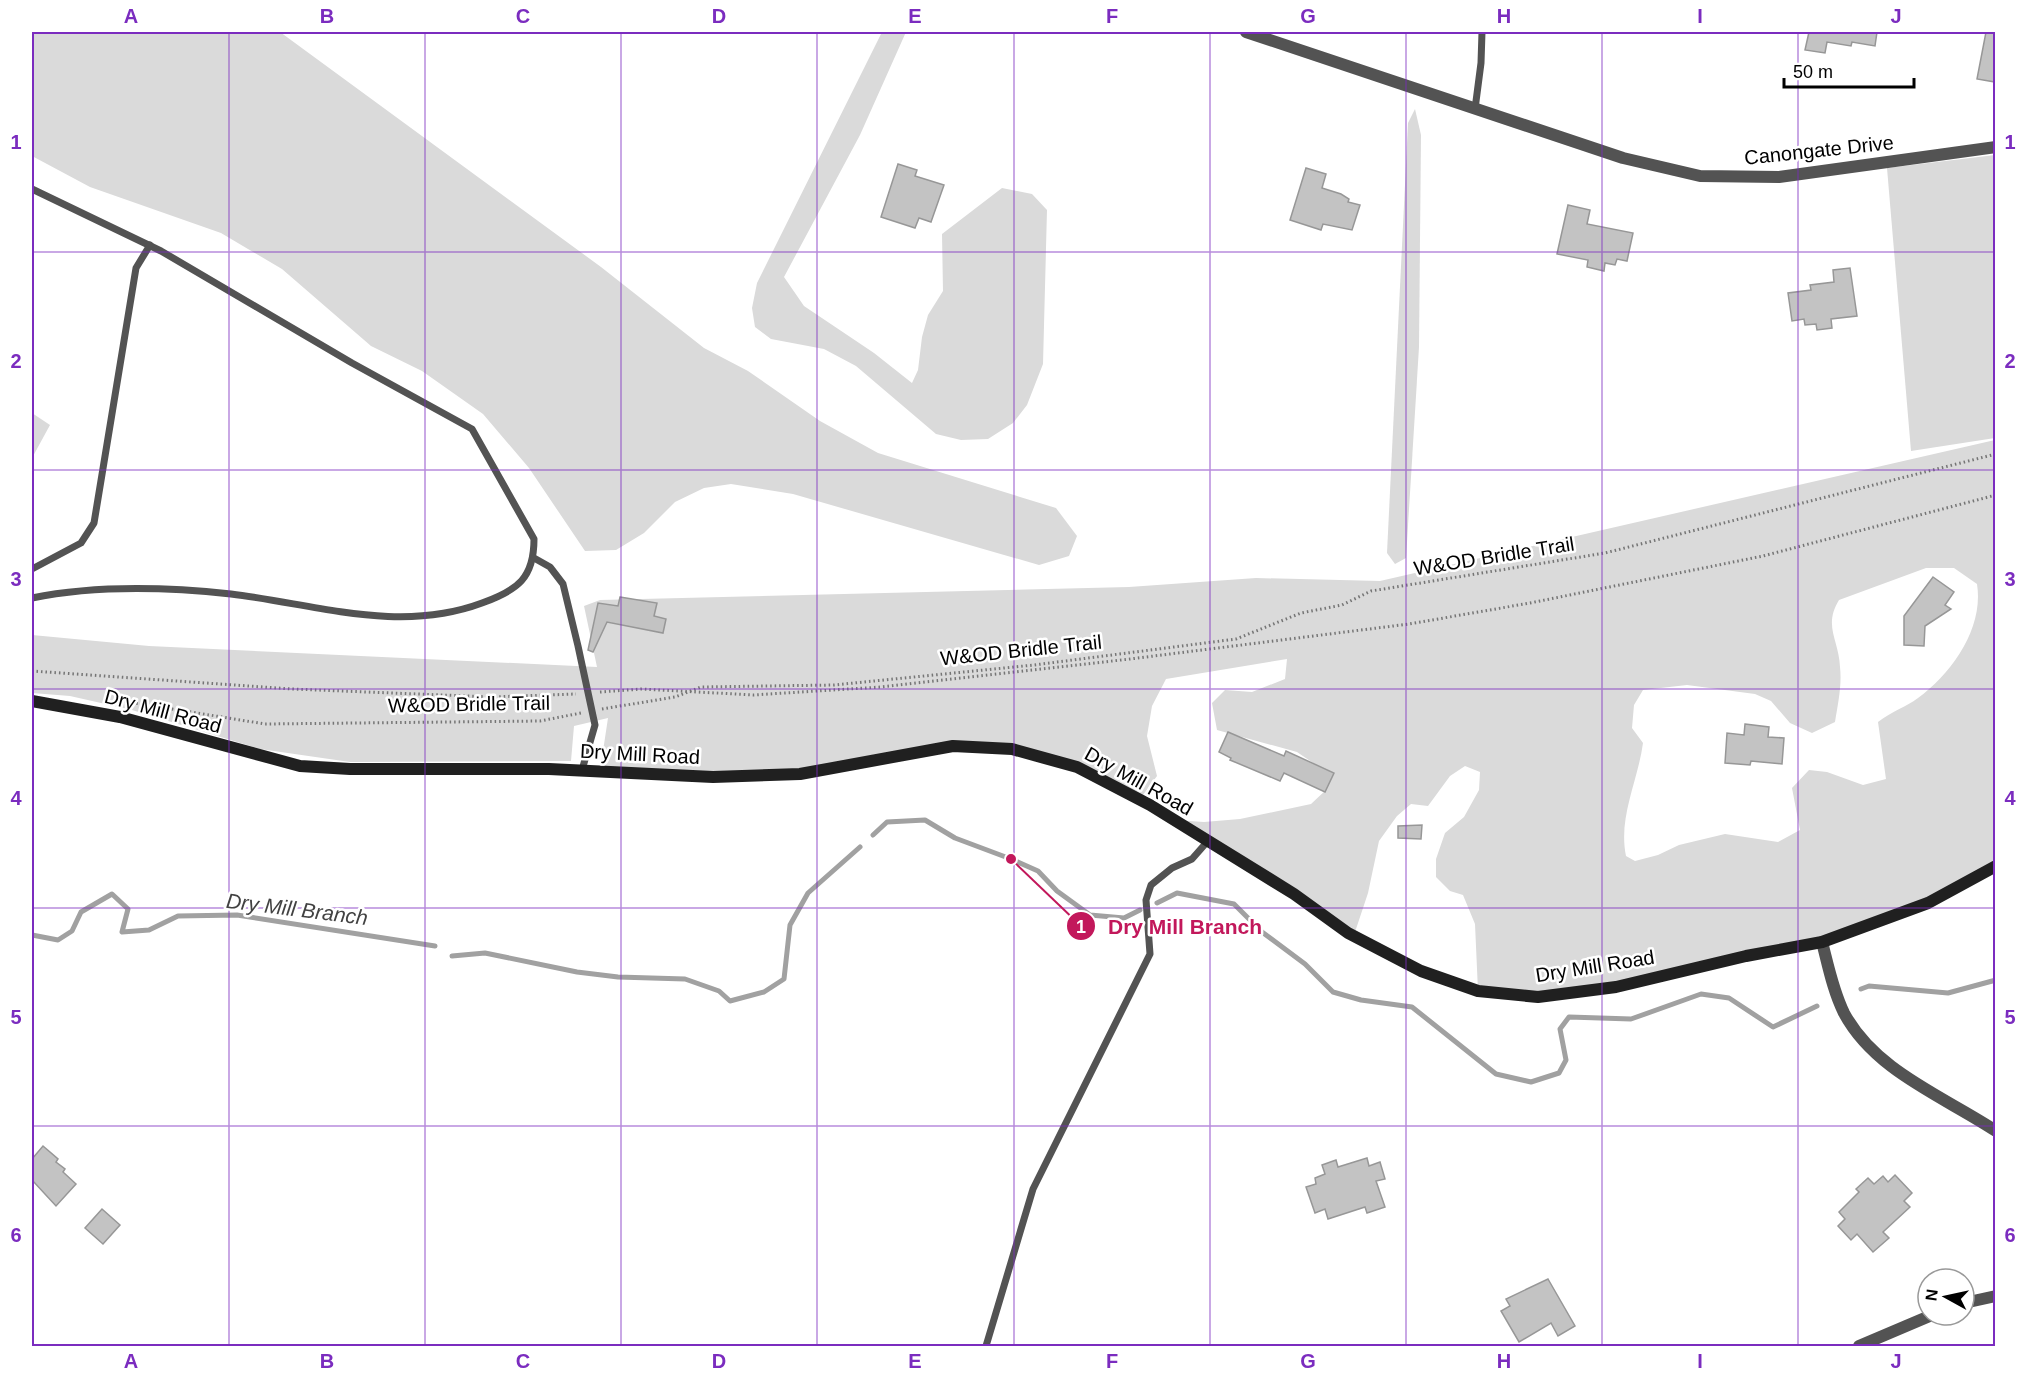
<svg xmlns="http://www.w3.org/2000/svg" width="2027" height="1378" viewBox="0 0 2027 1378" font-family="Arial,sans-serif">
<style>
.green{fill:#dadada;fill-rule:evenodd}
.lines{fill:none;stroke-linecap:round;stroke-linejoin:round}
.stream{stroke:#a1a1a1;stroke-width:5}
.building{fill:#c3c3c3;stroke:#979797;stroke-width:1.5}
.path{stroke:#757575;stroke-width:3;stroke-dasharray:1.5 3;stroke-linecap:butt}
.lane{stroke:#535353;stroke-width:7}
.street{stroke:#535353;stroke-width:12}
.secondary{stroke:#202020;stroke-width:12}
.grid{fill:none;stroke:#7b2cbf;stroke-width:1.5;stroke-opacity:0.55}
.labels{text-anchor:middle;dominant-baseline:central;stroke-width:5;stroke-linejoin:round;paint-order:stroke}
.street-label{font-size:20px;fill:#000;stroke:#fff}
.water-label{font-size:21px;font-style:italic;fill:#424242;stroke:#fff}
.leader{fill:none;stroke:#c2185b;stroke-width:2}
.callout-dot{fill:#c2185b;stroke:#fff;stroke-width:2}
.mark-label{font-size:18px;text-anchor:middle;font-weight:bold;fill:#fff}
.callout-label{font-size:21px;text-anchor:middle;font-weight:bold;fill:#c2185b;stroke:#fff;stroke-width:5;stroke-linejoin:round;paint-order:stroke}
.neatline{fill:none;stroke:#7b2cbf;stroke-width:2}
.grid-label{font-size:20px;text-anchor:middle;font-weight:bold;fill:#7b2cbf}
</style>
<rect width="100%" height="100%" fill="#fff"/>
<g class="green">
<polygon points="32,32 280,32 601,267 704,348 748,371 820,421 878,453 1056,508 1077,536 1069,556 1039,565 793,494 731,484 704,488 675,502 644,533 616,550 585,551 529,468 483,414 422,371 371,346 282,269 221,233 90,187 32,156"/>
<polygon points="882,32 906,32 860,135 784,277 804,306 874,353 912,383 918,370 922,337 928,315 943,291 942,234 1002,188 1032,194 1047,210 1043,364 1027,405 1013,423 988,439 961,440 936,434 856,366 824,349 771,339 755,327 752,308 757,283"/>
<polygon points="1415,109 1421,135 1419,347 1406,558 1395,564 1387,553 1408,123"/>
<polygon points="1995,155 1995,438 1911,451 1887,168"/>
<polygon points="32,413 50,425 32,458"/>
<path d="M1995 440V866L1928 903 1822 942 1538 997 1478 991 1475 924 1463 895 1450 891 1436 877V859L1445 833 1464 817 1479 790 1480 772 1465 766 1450 776 1428 806 1411 804 1397 816 1379 841 1368 893 1354 935 1174 820 1204 822 1240 819 1311 804 1327 789 1328 773 1297 752 1217 730 1212 703 1225 690 1252 692 1285 679 1287 659 1166 679 1152 706 1147 736 1157 776 1140 799 1033 754 953 746 800 774 600 771 608 718 574 726 571 761 350 762 260 749 132 710 70 696 32 693V635L149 646 597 667 584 606 600 600 1129 587 1256 578 1380 581ZM1926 568H1954L1977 584C1984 628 1952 673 1918 698 1906 707 1892 711 1878 722L1886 779 1863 785 1827 772 1809 770 1792 788 1800 830 1778 842 1725 834 1679 845 1658 855 1635 861 1626 856C1618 817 1638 781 1643 743L1632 728 1634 705 1643 690 1687 685 1755 694 1771 701 1790 723 1812 733 1835 722C1838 703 1842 686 1840 667 1839 640 1823 626 1839 600Z"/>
</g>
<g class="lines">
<g class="stream">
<polyline points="873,835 887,822 925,820 955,838 1011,859 1038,871 1057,891 1090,915 1124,918 1140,910"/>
<polyline points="1157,903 1177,893 1234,904 1262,932 1305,964 1333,992 1361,1000 1412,1007 1496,1074 1531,1082 1559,1073 1566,1060 1560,1029 1569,1017 1631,1019 1701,994 1729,998 1773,1027 1817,1006"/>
<polyline points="32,935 58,940 72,931 81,912 112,894 128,909 122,932 149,930 178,916 237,915 435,946"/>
<polyline points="452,956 485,953 577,972 618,977 685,979 719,991 730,1001 764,992 784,979 790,925 808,893 860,847"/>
<polyline points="1861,989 1869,986 1948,993 1996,980"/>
</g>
</g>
<g class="building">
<polygon points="1809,32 1877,32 1875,46 1852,42 1851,46 1827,42 1825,53 1805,50"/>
<polygon points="1986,32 1995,32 1995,82 1977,79"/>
<polygon points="898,164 917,170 915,176 944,185 931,222 919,218 915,228 881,217"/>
<polygon points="1306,168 1326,174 1322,188 1341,194 1349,199 1348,202 1360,205 1352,230 1323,224 1321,230 1290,220"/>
<polygon points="1568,205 1590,210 1587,224 1633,233 1627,261 1617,259 1615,265 1605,263 1604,271 1587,267 1588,260 1557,254"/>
<polygon points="1850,268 1857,316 1831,319 1832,328 1817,330 1816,324 1805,325 1804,319 1792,321 1788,293 1811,290 1810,285 1834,282 1833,270"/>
<polygon points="1933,577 1954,592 1945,605 1951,609 1925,626 1924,646 1904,645 1904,616"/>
<polygon points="620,597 657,603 654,616 666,619 663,633 607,622 593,652 588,650 598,603 618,606"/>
<polygon points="1745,724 1769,727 1768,737 1784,738 1782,764 1751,761 1750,765 1725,763 1727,733 1744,735"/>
<polygon points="1228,732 1284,756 1286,751 1334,773 1325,792 1284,773 1280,781 1230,760 1231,758 1219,752"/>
<polygon points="1422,825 1421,839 1398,838 1398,826"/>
<polygon points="43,1146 58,1159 56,1162 65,1169 63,1172 76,1184 56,1206 32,1180 32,1159"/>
<polygon points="1367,1158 1369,1166 1380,1162 1385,1179 1376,1181 1385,1207 1367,1213 1365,1207 1328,1219 1325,1209 1315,1213 1306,1187 1316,1184 1315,1178 1325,1174 1322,1165 1336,1160 1338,1167"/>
<polygon points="1895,1175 1912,1193 1904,1201 1910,1207 1883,1232 1889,1238 1873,1252 1857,1234 1851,1240 1838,1226 1845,1219 1839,1212 1859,1192 1856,1189 1868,1178 1874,1184 1883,1176 1888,1182"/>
<polygon points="102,1209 120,1225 103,1244 85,1228"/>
<polygon points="1548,1279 1575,1326 1558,1336 1551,1323 1519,1342 1501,1311 1510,1306 1506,1299"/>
</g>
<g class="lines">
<g class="path">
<polyline points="32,671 292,689 492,697 576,694"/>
<polyline points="600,692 642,689 753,695 881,687 1130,659 1409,624 1530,603 1763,556 1996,495"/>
<polyline points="123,701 265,724 540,721 581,713"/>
<polyline points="602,709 675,697 701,687 834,685 1034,665 1236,639 1301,613 1342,605 1371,591 1605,553 1996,454"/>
</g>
<g class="lane">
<polyline points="1475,109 1481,63 1482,32"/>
<path d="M32 189 161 251 352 363 472 429 534 539C534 578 518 590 482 603 399 634 315 604 231 594 166 587 96 585 32 598"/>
<polyline points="534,558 550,567 563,584 578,646 595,725 582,770"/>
<polyline points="32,569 81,543 94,523 136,268 150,245"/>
<polyline points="986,1346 1033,1189 1150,954 1146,900 1151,885 1172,868 1192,859 1207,842"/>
</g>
<g class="street">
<polyline points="1246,32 1623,158 1700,176 1779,177 1996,147"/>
<path d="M1822 942C1828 965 1833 991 1844 1013 1875 1071 1943 1096 1996 1131"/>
<polyline points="1964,1303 1996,1296"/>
<polyline points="1859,1346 1932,1315"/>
</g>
<polyline class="secondary" points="32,701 120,717 300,766 350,769 549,769 713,777 800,774 953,746 1012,749 1077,767 1150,805 1294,894 1348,933 1421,971 1478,991 1538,997 1616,987 1746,956 1822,942 1928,903 1996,866"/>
</g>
<path class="grid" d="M229 32V1346M425 32V1346M621 32V1346M817 32V1346M1014 32V1346M1210 32V1346M1406 32V1346M1602 32V1346M1798 32V1346M32 252H1996M32 470H1996M32 689H1996M32 908H1996M32 1126H1996"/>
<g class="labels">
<g class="street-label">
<text transform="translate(1819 150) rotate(-6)">Canongate Drive</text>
<text transform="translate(1494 556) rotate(-9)">W&amp;OD Bridle Trail</text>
<text transform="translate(1021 650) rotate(-6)">W&amp;OD Bridle Trail</text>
<text transform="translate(469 704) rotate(-1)">W&amp;OD Bridle Trail</text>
<text transform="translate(163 711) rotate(15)">Dry Mill Road</text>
<text transform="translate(640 754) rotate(3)">Dry Mill Road</text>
<text transform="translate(1139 781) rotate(29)">Dry Mill Road</text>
<text transform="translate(1595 966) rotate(-9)">Dry Mill Road</text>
</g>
<g class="water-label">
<text transform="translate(297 909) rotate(7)">Dry Mill Branch</text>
</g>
</g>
<path class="leader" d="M1011 859L1081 926"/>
<g class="callout-dot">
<circle cx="1011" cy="859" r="6"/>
<circle cx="1081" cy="926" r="15"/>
</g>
<g class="mark-label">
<text x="1081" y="933">1</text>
</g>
<g class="callout-label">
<text x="1185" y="934">Dry Mill Branch</text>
</g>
<rect width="2027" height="1378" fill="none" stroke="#ffffff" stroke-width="66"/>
<g transform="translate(1946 1297) rotate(278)"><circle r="28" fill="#ffffff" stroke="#999999" stroke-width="1.5"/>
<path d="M0-4.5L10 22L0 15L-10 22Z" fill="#000000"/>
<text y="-9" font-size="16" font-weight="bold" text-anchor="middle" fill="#000000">N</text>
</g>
<path d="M1784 78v9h130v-9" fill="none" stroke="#000000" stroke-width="3"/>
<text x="1793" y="78" font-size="18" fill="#000000" stroke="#ffffff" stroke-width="4.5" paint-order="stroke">50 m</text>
<rect x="33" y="33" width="1961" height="1312" class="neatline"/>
<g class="grid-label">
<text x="131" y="23">A</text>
<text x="327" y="23">B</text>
<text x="523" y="23">C</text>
<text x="719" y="23">D</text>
<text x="915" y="23">E</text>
<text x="1112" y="23">F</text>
<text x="1308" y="23">G</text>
<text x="1504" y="23">H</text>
<text x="1700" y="23">I</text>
<text x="1896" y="23">J</text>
<text x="16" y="149">1</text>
<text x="2010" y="149">1</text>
<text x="16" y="368">2</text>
<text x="2010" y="368">2</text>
<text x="16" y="586">3</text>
<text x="2010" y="586">3</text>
<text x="16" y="805">4</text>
<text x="2010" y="805">4</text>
<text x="16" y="1024">5</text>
<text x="2010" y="1024">5</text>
<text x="16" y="1242">6</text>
<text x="2010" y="1242">6</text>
<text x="131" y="1368">A</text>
<text x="327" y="1368">B</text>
<text x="523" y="1368">C</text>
<text x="719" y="1368">D</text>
<text x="915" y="1368">E</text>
<text x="1112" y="1368">F</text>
<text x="1308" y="1368">G</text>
<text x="1504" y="1368">H</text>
<text x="1700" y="1368">I</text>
<text x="1896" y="1368">J</text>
</g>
</svg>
